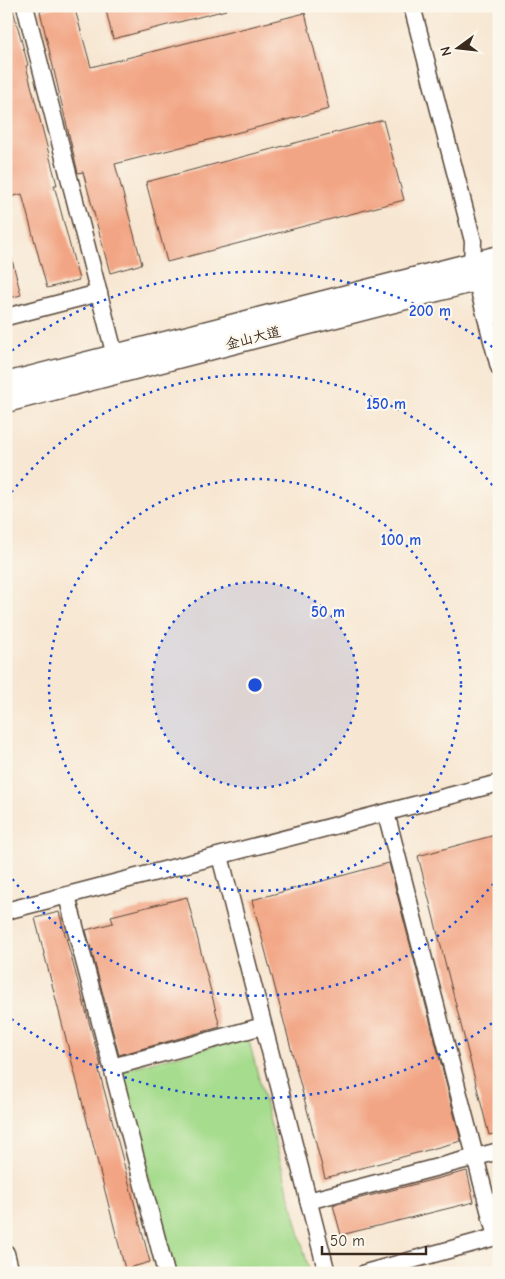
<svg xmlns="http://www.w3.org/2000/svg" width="505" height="1279" viewBox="0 0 505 1279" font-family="'Comic Neue','LXGW WenKai TC',sans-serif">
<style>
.green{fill:#a6dc8d;stroke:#708356}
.building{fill:#f2a584}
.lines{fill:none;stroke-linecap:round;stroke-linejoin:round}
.street-casing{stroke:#574639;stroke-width:19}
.secondary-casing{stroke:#574639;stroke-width:25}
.street{stroke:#fff;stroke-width:16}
.secondary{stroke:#fff;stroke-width:22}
.ring{fill:none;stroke:#1d4ed8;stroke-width:2.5;stroke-dasharray:2.5 5}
.labels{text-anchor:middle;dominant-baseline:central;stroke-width:4.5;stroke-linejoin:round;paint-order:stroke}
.street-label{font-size:14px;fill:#3b2a1e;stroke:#fbf7ec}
.centre{fill:#1d4ed8;stroke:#fbf7ec;stroke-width:2.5}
.ring-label{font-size:15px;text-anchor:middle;font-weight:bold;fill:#1d4ed8;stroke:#fbf7ec;stroke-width:4.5;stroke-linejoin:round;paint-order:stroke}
</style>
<rect width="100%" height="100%" fill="#fbf7ec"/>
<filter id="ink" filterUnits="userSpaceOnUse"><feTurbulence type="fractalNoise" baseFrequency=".02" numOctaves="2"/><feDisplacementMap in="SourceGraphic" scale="10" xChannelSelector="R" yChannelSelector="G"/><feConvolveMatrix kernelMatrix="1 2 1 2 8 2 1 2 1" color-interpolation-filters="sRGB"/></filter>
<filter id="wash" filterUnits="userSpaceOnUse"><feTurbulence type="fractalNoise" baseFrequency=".0096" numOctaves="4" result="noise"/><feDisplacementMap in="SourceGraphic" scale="20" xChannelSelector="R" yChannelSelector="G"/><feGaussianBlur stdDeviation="1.12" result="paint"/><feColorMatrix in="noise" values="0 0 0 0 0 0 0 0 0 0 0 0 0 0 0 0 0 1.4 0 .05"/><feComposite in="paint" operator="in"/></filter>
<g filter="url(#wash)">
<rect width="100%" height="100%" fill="#f7e6d1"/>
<polygon class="green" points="248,1037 309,1270 297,1273 174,1273 121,1070"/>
<g id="blocks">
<g class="building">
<polygon points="6,6 12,6 28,65 26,66 57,185 54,185 79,280 47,288 22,194 6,198"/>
<polygon points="59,6 74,6 91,67 305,13 329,109 115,164 142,264 110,273 83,172 78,173 40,11"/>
<polygon points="105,6 226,6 226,10 113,39"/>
<polygon points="383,120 404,200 167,262 146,182"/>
<polygon points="6,252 10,252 21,295 6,299"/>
<polygon points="499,834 499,1133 489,1135 418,856"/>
<polygon points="389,863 461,1141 325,1178 252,900"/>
<polygon points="187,897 220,1027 119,1055 86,930 113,923 111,916"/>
<polygon points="59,912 101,1066 98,1067 150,1262 125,1269 35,918"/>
<polygon points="467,1171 474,1202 341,1235 333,1205"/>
</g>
</g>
</g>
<g filter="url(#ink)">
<use href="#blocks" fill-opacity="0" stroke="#574639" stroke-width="1"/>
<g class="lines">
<g class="street-casing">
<g id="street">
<polyline points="25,6 115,356"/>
<polyline points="412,6 473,241 472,264 499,367"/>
<polyline points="486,268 499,316"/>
<polyline points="6,317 99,293"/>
<polyline points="386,813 496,1237"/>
<polyline points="220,856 327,1273"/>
<polyline points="67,896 166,1273"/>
<polyline points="6,911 499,783"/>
<polyline points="112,1067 263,1026"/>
<polyline points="308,1201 499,1151"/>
<polyline points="6,1253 11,1273"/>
<polyline points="365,1273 499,1236"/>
</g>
</g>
<g class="secondary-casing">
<g id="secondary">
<polyline points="6,384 499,257"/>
<polyline points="6,401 499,274"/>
</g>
</g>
<use href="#street" class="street"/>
<use href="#secondary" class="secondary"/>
</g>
</g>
<circle cx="255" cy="685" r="103" fill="#1d4ed8" fill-opacity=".12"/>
<g class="ring">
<circle cx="255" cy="685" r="103"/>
<circle cx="255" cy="685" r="206"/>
<path d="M498 878A310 310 0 0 1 7 872M7 498A310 310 0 0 1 498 492"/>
<path d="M498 1019A413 413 0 0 1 6 1015M6 355A413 413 0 0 1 498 351"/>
</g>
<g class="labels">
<g class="street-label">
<text transform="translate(253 338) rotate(-14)">金山大道</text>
</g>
</g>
<circle cx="255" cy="685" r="8" class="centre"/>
<g class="ring-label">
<text x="430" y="316">200 m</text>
<text x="386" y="409">150 m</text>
<text x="401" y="545">100 m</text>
<text x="328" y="617">50 m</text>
</g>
<rect width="505" height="1279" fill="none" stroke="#fbf7ec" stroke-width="25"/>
<g transform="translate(458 48) rotate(255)" stroke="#fbf7ec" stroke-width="4" paint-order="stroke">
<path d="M0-4L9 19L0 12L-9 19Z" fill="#3b2a1e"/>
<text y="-8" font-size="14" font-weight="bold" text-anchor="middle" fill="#3b2a1e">N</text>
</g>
<path d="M322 1246v8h104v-8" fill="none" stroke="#3b2a1e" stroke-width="2.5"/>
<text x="330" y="1246" font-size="15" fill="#3b2a1e" stroke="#fbf7ec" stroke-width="4" paint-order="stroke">50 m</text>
</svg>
